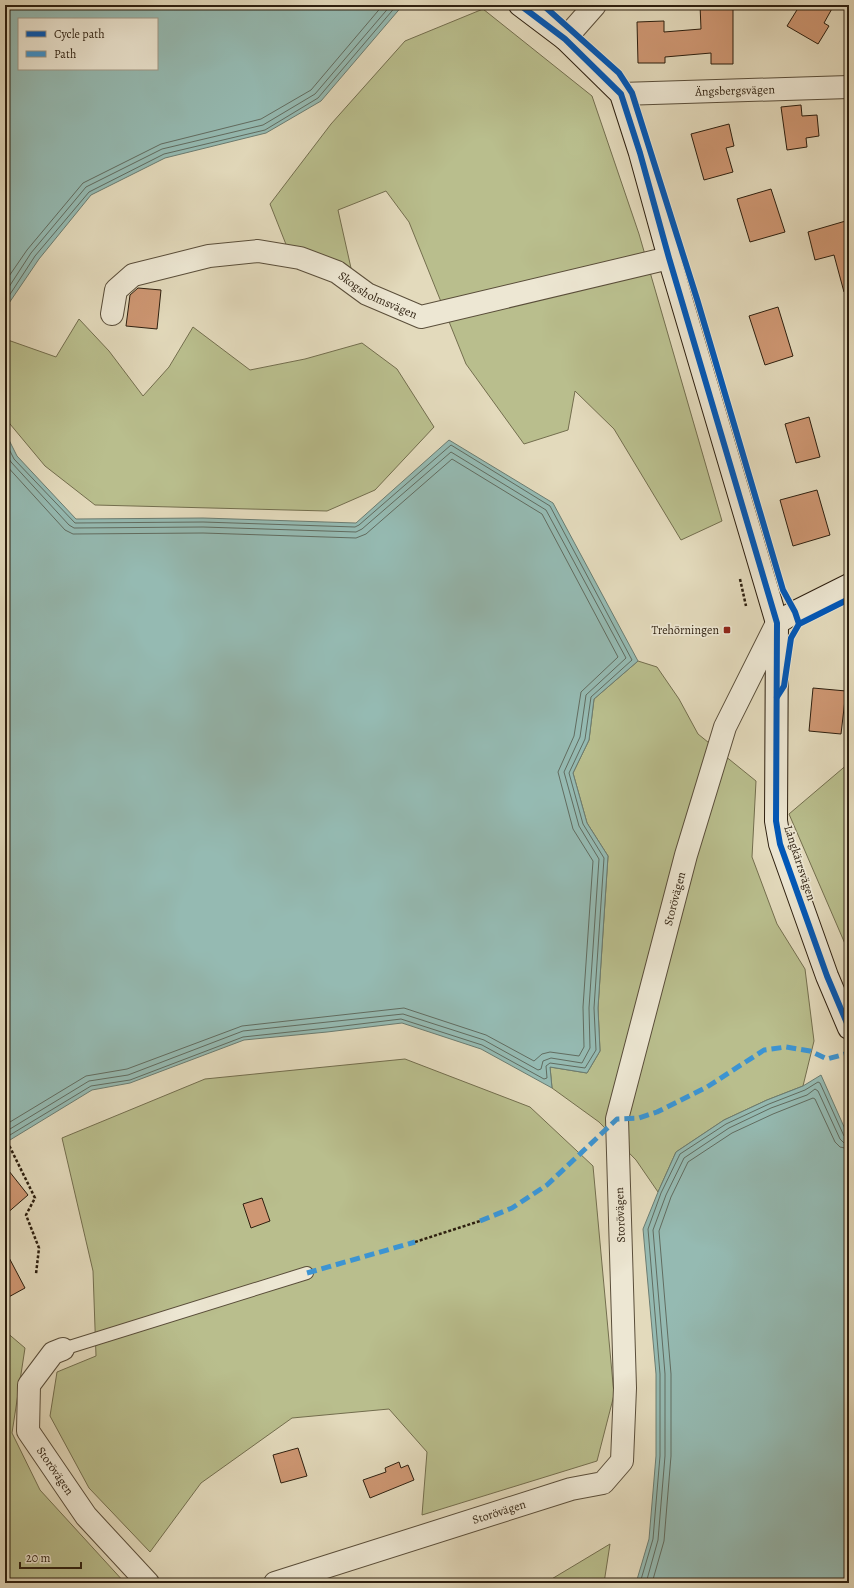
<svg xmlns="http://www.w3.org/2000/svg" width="854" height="1588" viewBox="0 0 854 1588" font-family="Alegreya,serif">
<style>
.green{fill:#b9be8d;stroke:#736e4e}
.water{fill:#95bab2;stroke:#6b7c71;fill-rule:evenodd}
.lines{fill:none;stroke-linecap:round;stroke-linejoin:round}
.shore{stroke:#616c60;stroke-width:1}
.building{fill:#ce9773;stroke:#2d1f0f}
.lane-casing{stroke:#5a4e3a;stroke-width:14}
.street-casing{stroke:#5a4e3a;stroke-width:24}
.secondary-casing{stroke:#2d1f0f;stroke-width:24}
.path{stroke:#2d1f0f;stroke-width:2.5;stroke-dasharray:3 2;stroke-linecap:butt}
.lane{stroke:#ede7d3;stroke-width:12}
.street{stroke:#ede7d3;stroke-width:22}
.secondary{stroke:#ede7d3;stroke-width:22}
.quiet{stroke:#3c94d2;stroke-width:5;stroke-dasharray:10 5;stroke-linecap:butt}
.cycleway-casing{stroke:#ede7d3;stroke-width:8}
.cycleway{stroke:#0057b8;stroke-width:6}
.poi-dot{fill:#8f2418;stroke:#ede7d3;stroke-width:1.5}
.labels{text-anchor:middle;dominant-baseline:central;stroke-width:3.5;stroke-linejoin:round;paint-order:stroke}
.street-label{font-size:12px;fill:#2d1f0f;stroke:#ede7d3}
.poi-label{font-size:12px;fill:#2d1f0f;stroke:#ede7d3;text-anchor:end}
</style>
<rect width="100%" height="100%" fill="#e3dabc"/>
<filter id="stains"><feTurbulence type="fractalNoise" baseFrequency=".005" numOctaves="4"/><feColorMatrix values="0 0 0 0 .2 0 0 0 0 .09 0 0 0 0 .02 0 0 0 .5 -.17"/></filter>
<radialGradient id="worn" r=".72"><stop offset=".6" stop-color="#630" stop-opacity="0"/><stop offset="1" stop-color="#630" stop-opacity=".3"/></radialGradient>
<g class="green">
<polygon points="483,9 592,96 639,234 722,521 681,540 614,429 575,391 568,430 524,444 466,364 409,222 386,191 338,210 351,268 289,252 270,204 331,124 405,41"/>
<polygon points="79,319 109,351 143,396 169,367 193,327 250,370 305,359 362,343 397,369 434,427 375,490 327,511 95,505 45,466 5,418 5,339 56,357"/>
<polygon points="638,661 657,667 679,699 698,734 756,781 752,857 777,924 805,969 814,1041 803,1086 767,1100 724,1120 676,1152 658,1192 636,1160 599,1122 552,1088 550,1067 587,1073 600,1051 598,1008 608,856 587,823 573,773 589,740 594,699"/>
<polygon points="849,763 849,953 789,814"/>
<polygon points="405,1059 530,1107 593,1166 614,1395 597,1461 422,1515 427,1452 389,1409 292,1418 201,1483 150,1552 89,1488 50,1416 57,1372 96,1356 93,1271 62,1138 205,1079"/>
<polygon points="5,1331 25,1348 12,1433 40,1490 125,1583 5,1583"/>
<polygon points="610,1544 604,1583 545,1583"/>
</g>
<g class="water">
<path d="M5 5H403L321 101 266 133 165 158 91 195 39 259 5 309ZM19 19H157V69H19Z"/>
<polygon points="5,432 17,456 76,519 203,518 356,523 449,440 553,503 638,661 594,699 589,740 573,773 587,823 608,856 598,1008 600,1051 587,1073 550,1067 552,1088 481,1049 402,1023 327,1032 244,1040 130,1083 92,1090 5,1143"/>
<polygon points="821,1075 849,1138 849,1583 636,1583 649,1539 656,1456 656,1374 643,1229 658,1192 676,1152 724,1120 767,1100 803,1086"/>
</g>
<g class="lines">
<g class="shore">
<polyline points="5,282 27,250 83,183 161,144 261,119 311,90 383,5"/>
<polyline points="5,293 31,253 86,187 162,149 263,125 315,94 391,5"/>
<polyline points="5,302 35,256 89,192 164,154 265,130 318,98 397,5"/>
<polyline points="5,441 14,459 75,523 203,522 355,527 359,525 451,445 550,506 632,660 591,697 585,739 569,773 583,824 604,858 594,1008 596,1050 585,1068 550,1063 546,1066 547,1078 544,1079 482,1045 401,1019 327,1028 243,1037 130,1080 91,1086 5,1138"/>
<polyline points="5,452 11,462 69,525 74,528 203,527 356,532 362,529 451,452 546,510 626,658 586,695 580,737 564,772 579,826 599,859 589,1008 590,1048 582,1063 551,1058 543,1061 541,1069 538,1070 484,1040 403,1014 243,1031 128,1075 89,1081 5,1132"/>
<polyline points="5,464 65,530 73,534 203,533 356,538 366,534 452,459 542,514 618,657 581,692 574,736 558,772 573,829 593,861 583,1007 584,1047 579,1056 550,1052 542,1054 534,1061 486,1035 404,1008 242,1026 127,1069 86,1076 5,1125"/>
<polyline points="640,1583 653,1539 660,1456 660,1374 648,1229 661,1193 680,1154 726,1124 769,1104 805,1090 818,1082 820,1083 844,1136 849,1138"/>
<polyline points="646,1583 658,1540 665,1456 665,1374 653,1230 666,1195 684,1158 729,1128 771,1108 807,1095 815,1089 818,1091 840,1139 844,1143 849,1143"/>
<polyline points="652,1583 664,1541 671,1456 671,1374 659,1231 671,1197 688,1162 732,1133 773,1114 813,1098 815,1099 835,1142 840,1147 849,1149"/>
</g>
</g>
<g class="building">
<polygon points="700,5 733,5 733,64 711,64 711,53 665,57 665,63 638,63 637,22 664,21 664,32 701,29"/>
<polygon points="800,5 834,5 824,23 829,26 818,44 787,26"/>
<polygon points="801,105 802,116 817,115 819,136 806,138 807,147 787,150 781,107"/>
<polygon points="729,124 734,146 726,148 733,172 704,180 691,134"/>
<polygon points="771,189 785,232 750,242 737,199"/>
<polygon points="849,220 849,291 844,292 834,255 815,260 808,232"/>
<polygon points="138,288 161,290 157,329 126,326 130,295"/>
<polygon points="778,307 793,356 765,365 749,316"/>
<polygon points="809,417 820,457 796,463 785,424"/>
<polygon points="817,490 830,535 793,546 780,500"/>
<polygon points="813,688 846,691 841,734 809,731"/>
<polygon points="5,1166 28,1195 5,1215"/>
<polygon points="262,1198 270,1221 251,1228 243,1204"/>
<polygon points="5,1250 25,1288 5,1299"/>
<polygon points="298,1448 307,1476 281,1483 273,1455"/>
<polygon points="399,1462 401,1468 408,1465 414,1480 370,1498 363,1480 386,1472 385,1468"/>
</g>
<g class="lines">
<g class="lane-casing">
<polyline id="lane" points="63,1349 307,1273"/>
</g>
<g class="street-casing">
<g id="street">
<polyline points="565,39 595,5"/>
<path id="s1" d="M621 94 849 87"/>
<path id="s2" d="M112 314 116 290 133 275 209 256 258 251 300 258 337 272 367 294 421 317 669 258"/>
<path id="s3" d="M63 1349 53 1353 29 1385 28 1431 86 1516 148 1583"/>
<path id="s4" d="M275 1583 571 1489 603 1483 622 1461 625 1388 617 1119 686 855 725 727 777 623"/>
</g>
</g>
<g class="secondary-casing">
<g id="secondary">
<polyline points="520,5 565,39 621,94 640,153 669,258 777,623 776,821 780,844 827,976 849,1028"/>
<polyline points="777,623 795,612 849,585"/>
</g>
</g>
<g class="path">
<polyline points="401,6 416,8"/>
<polyline points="740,579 746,606"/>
<polyline points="5,1137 35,1198 26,1215 39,1248 36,1274"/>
<polyline points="415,1242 480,1221"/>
</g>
<use href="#lane" class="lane"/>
<use href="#street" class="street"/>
<use href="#secondary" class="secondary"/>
<g class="quiet">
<polyline points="480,1221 512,1208 547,1185 617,1119 639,1118 657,1112 707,1087 764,1050 786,1047 810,1051 827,1059 849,1053"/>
<polyline points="307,1273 415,1242"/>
</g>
<g class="cycleway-casing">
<g id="cycleway">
<polyline points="520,5 565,39 621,94 640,153 669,258 777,623 776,821 780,844 827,976 849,1028"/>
<polyline points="543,5 619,73 632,93 697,299 783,590 795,612 799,624"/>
<polyline points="777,697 784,686 791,638 799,624 849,599"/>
</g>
</g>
<use href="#cycleway" class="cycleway"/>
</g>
<rect class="poi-dot" x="723" y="626" width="8" height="8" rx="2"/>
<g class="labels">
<g class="street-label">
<text stroke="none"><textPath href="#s1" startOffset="114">Ängsbergsvägen</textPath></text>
<text stroke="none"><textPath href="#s2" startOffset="304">Skogsholmsvägen</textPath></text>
<text transform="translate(800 863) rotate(72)">Långkärrsvägen</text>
<text stroke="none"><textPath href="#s4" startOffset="942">Storövägen</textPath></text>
<text transform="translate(620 1215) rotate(-92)">Storövägen</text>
<text stroke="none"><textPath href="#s3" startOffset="145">Storövägen</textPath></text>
<text stroke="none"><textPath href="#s4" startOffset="235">Storövägen</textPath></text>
</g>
<g class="poi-label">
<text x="719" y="630">Trehörningen</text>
</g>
</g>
<rect width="854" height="1588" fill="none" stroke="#e3dabc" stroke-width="20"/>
<rect x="6" y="6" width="842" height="1576" fill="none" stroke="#2d1f0f" stroke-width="2"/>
<rect x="10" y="10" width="834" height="1568" fill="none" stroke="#2d1f0f"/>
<rect x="18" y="18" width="140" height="52" fill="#ede7d3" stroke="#a09785"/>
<rect x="26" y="31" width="20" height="6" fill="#0057b8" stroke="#a09785"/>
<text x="54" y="38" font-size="12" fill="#2d1f0f">Cycle path</text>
<rect x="26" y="51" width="20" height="6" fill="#3c94d2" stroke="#a09785"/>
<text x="54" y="58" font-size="12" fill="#2d1f0f">Path</text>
<path d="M20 1562v6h61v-6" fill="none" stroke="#2d1f0f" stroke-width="2"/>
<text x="26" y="1562" font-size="12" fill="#2d1f0f" stroke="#ede7d3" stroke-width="3" paint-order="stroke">20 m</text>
<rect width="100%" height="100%" filter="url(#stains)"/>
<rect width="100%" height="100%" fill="url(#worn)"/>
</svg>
